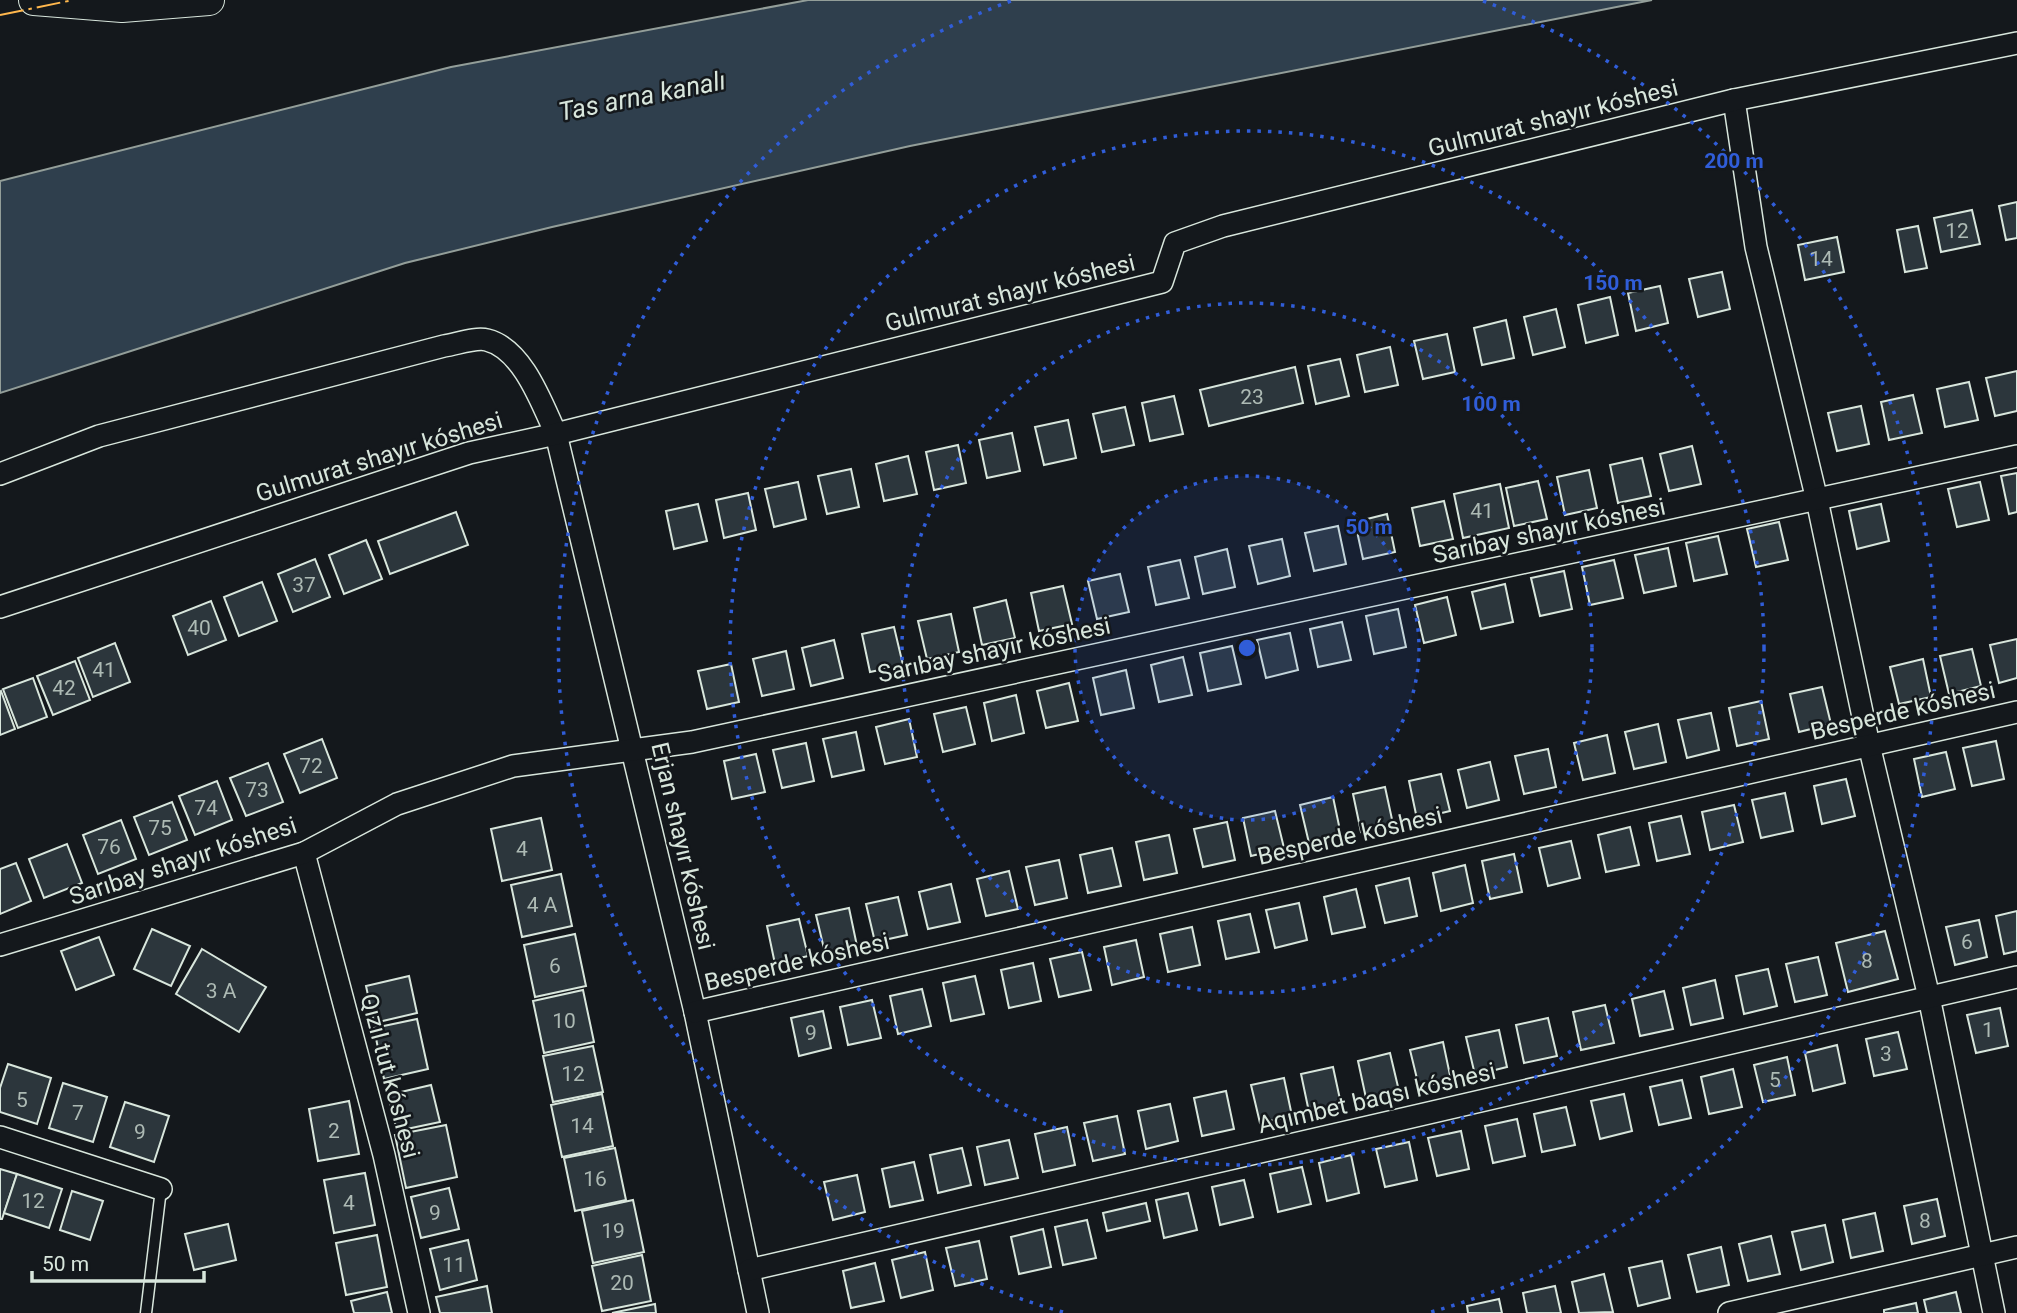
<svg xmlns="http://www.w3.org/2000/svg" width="2017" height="1313" viewBox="0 0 2017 1313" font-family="Roboto,sans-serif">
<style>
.water{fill:#2f3f4d;stroke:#939e99;stroke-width:2}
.building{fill:#2c363c;stroke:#d8e6dc;stroke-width:2}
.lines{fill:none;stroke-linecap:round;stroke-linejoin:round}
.service-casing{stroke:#d8e6dc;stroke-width:13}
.minor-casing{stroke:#d8e6dc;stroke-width:24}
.secondary-casing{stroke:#d8e6dc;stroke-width:32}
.service{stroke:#14181c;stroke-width:10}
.minor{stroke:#14181c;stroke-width:21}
.secondary{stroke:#14181c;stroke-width:30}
.power{stroke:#ffb74d;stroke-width:2;stroke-dasharray:24 5 3.5 5;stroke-linecap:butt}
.ring{fill:none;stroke:#305dd8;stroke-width:3.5;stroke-dasharray:3.5 7}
.labels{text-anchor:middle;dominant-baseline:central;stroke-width:5;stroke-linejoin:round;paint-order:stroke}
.number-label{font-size:21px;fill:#adbab4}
.street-label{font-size:24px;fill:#d8e6dc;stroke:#14181c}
.water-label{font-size:26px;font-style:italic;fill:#d8e6dc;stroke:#14181c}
.centre{fill:#305dd8;stroke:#14181c;stroke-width:3.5}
.ring-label{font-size:21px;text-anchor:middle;font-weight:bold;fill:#305dd8;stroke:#14181c;stroke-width:5;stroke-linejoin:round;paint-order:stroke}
</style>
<rect width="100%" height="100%" fill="#14181c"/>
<polygon class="water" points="808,0 1652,0 910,146 552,227 405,263 0,393 0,181 451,67"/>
<g class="building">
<polygon points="2017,202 2017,238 2006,240 1999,206"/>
<polygon points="1972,210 1980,244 1941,252 1934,218"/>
<polygon points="1918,226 1927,268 1905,272 1897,230"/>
<polygon points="1837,237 1844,272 1805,280 1798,245"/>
<polygon points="1722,272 1730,309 1698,317 1689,279"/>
<polygon points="1660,286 1668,323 1636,331 1628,293"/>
<polygon points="1610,297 1618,335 1586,343 1578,305"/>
<polygon points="1556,309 1565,347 1533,355 1524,317"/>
<polygon points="1506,320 1514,358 1482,365 1474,328"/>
<polygon points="1447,334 1455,372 1423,379 1414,341"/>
<polygon points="1390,347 1398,385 1365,392 1357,355"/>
<polygon points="1340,359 1349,396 1316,404 1308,366"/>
<polygon points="1295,367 1303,403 1209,426 1200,390"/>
<polygon points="2017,371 2017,411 1995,416 1986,378"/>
<polygon points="1969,382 1978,420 1945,427 1937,389"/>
<polygon points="1913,395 1922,433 1889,440 1881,402"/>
<polygon points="1174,396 1183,434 1150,441 1142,403"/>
<polygon points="1861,406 1869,444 1837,451 1828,413"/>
<polygon points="1125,407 1134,445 1102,452 1093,414"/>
<polygon points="1068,420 1076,458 1044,465 1035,427"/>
<polygon points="1012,433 1020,471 987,478 979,440"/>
<polygon points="958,445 966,483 934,490 926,452"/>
<polygon points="1692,446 1701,484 1669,491 1660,454"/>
<polygon points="908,456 917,494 884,501 876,464"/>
<polygon points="1642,458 1651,496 1618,503 1610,465"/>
<polygon points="851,469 859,507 827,514 818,476"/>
<polygon points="1589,470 1597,508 1565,515 1557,477"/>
<polygon points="2017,473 2017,512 2009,514 2001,476"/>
<polygon points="1538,481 1547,519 1514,526 1506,488"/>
<polygon points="798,482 806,519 774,527 765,489"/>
<polygon points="1980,482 1989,520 1957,527 1948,489"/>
<polygon points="1500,484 1509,528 1463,538 1454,494"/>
<polygon points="748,493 756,530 724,538 716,500"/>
<polygon points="1444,501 1453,539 1420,546 1412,508"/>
<polygon points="698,504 707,541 674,549 666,511"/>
<polygon points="1881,504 1889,541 1857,549 1849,511"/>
<polygon points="456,512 468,545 390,574 378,541"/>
<polygon points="1387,514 1395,552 1363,559 1355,522"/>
<polygon points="1779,522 1788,560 1756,567 1747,529"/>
<polygon points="1338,526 1346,564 1314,571 1305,533"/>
<polygon points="1718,536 1727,574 1694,581 1686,543"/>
<polygon points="1282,539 1290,576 1258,584 1249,546"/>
<polygon points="366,540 382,579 344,594 329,555"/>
<polygon points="1668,548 1676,586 1644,593 1635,555"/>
<polygon points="1227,549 1235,587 1203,594 1195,557"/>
<polygon points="315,559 330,597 293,612 278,574"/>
<polygon points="1180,560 1189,598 1156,605 1148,567"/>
<polygon points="1614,560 1623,598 1590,605 1582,567"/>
<polygon points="1564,571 1572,609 1540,616 1531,578"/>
<polygon points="1120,574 1129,612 1097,619 1088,581"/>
<polygon points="262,582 277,621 239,636 224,597"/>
<polygon points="1505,584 1513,622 1481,629 1472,592"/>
<polygon points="1063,586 1072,624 1039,631 1031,593"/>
<polygon points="1447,597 1456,635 1424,643 1415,605"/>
<polygon points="1006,600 1015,638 982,645 974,608"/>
<polygon points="211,601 226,640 188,655 173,616"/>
<polygon points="1398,609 1406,647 1374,654 1366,616"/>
<polygon points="951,614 959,652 927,659 918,621"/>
<polygon points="1342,622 1351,660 1318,667 1310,629"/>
<polygon points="894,627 903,665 870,672 862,634"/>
<polygon points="1290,633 1298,670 1266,678 1257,640"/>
<polygon points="2017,639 2017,678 1999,683 1990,645"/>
<polygon points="834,640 843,678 811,686 802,648"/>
<polygon points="115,643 130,682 93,697 78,658"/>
<polygon points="1232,646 1241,684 1208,691 1200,653"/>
<polygon points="1972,649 1981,686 1949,694 1940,656"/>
<polygon points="786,651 794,689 762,696 753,659"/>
<polygon points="1183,657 1192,695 1159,702 1151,665"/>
<polygon points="1923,659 1931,697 1899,704 1890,667"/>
<polygon points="75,661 90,700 53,715 37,676"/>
<polygon points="731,664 739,702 707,709 698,671"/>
<polygon points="1126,670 1134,708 1101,715 1093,678"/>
<polygon points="33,678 47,717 18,728 3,689"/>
<polygon points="1069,683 1078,721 1046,728 1037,691"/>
<polygon points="1822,687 1831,724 1799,732 1790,694"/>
<polygon points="1,691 15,729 0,735 0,692"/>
<polygon points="1016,695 1024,733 992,741 984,703"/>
<polygon points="1761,701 1769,739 1737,746 1729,708"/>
<polygon points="966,707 975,744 943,752 934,714"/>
<polygon points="1711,713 1719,750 1687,758 1678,720"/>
<polygon points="909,719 917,757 885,764 876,727"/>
<polygon points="1658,724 1666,762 1634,769 1625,732"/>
<polygon points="856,732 864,770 832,777 823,739"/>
<polygon points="1607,735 1615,773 1583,780 1574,743"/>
<polygon points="322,739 337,778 300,793 284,754"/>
<polygon points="1996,741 2004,779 1972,786 1963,748"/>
<polygon points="806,743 814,781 782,788 773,750"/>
<polygon points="1548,749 1556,787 1524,794 1515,756"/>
<polygon points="1946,752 1955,789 1922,797 1914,759"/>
<polygon points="756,754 765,792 732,799 724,761"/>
<polygon points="1490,762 1499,800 1467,808 1458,770"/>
<polygon points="268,763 283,802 246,816 230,778"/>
<polygon points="1441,774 1450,811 1417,819 1409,781"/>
<polygon points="1846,779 1855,816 1822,824 1814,786"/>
<polygon points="217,781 232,820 195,835 179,796"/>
<polygon points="1385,787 1393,824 1361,832 1353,794"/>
<polygon points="1785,793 1793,831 1761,838 1752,800"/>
<polygon points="1333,797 1341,835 1309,843 1300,805"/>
<polygon points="172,802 187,840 149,855 134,817"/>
<polygon points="1734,805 1743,842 1710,850 1702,812"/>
<polygon points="1275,811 1284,848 1251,856 1243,818"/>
<polygon points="1681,816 1690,854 1657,861 1649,823"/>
<polygon points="541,818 552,870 502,881 491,829"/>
<polygon points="121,820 136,859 98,874 83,835"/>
<polygon points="1227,822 1235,860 1203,867 1194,829"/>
<polygon points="1630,827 1639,865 1606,872 1598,835"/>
<polygon points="1169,835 1177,873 1144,880 1136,842"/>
<polygon points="1571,841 1580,878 1548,886 1539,848"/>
<polygon points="67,844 82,883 44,898 29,859"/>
<polygon points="1112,848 1121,886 1088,893 1080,855"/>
<polygon points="1514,854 1522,892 1490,899 1482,861"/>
<polygon points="1059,860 1067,898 1035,905 1026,867"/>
<polygon points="16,863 31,901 0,914 0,869"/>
<polygon points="1465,865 1473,903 1441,911 1433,873"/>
<polygon points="1009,871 1018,909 986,916 977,879"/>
<polygon points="561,874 572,926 522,937 511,885"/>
<polygon points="1409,878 1417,916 1385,923 1376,886"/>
<polygon points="951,884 960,922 928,929 919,892"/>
<polygon points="1356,889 1365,927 1332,934 1324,897"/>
<polygon points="898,897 907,935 875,942 866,904"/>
<polygon points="1299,903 1307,940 1275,948 1266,910"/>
<polygon points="849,908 857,946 825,953 816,915"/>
<polygon points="2017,911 2017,951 2004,954 1996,916"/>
<polygon points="1250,914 1259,952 1226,959 1218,921"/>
<polygon points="799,919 808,956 775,964 767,926"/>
<polygon points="1979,920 1987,957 1955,965 1946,927"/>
<polygon points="1192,927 1200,965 1168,972 1160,934"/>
<polygon points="152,929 190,946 171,986 134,969"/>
<polygon points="1885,931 1898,979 1848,992 1836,943"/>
<polygon points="575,934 586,986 535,997 524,945"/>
<polygon points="99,937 114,975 76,990 61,951"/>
<polygon points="1136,940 1144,977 1112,985 1104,947"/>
<polygon points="202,949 266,987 239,1032 176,994"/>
<polygon points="1082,952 1091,990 1059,997 1050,959"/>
<polygon points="1818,957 1827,995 1795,1002 1786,964"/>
<polygon points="1033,963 1041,1001 1009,1008 1001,970"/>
<polygon points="1768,969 1777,1006 1744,1014 1736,976"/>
<polygon points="409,976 417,1013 374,1023 366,986"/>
<polygon points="975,976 984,1014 951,1021 943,983"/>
<polygon points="1715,980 1723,1018 1691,1025 1683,988"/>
<polygon points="922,989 931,1026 898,1034 890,996"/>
<polygon points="583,990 594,1042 544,1053 533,1001"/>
<polygon points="1664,991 1673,1029 1640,1036 1632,999"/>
<polygon points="872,1000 881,1038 848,1045 840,1007"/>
<polygon points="1605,1005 1614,1043 1581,1050 1573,1012"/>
<polygon points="2000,1008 2008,1046 1976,1053 1967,1015"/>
<polygon points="823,1011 831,1048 799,1056 791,1018"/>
<polygon points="1548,1018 1557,1056 1524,1063 1516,1025"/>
<polygon points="417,1019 428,1069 384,1079 374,1028"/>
<polygon points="1499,1030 1507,1067 1475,1075 1466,1037"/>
<polygon points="1898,1032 1907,1069 1874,1076 1866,1039"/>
<polygon points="1443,1042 1451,1080 1419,1087 1410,1050"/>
<polygon points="1837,1045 1845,1083 1813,1091 1805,1053"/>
<polygon points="593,1046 603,1092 553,1102 543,1056"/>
<polygon points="1390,1053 1399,1091 1366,1098 1358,1061"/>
<polygon points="1787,1057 1795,1095 1763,1102 1754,1065"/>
<polygon points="8,1064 51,1078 37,1124 0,1112 0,1088"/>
<polygon points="1333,1067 1341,1104 1309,1112 1301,1074"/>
<polygon points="1733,1069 1742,1107 1709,1114 1701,1077"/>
<polygon points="1284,1078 1292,1116 1260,1123 1251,1085"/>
<polygon points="1682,1080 1691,1118 1659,1125 1650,1087"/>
<polygon points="63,1083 107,1097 93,1142 49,1128"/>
<polygon points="431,1085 440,1122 397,1131 388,1095"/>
<polygon points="1226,1091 1234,1129 1202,1136 1194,1098"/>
<polygon points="602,1094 613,1146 562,1157 551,1105"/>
<polygon points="1624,1094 1632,1131 1600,1139 1591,1101"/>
<polygon points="349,1101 359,1154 318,1161 309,1109"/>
<polygon points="125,1102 169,1116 154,1162 110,1147"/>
<polygon points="1170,1104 1178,1141 1146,1149 1138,1111"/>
<polygon points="1566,1107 1575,1145 1542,1152 1534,1114"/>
<polygon points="1117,1116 1125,1154 1093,1161 1084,1123"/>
<polygon points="1517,1119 1525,1156 1493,1163 1485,1126"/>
<polygon points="446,1125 457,1177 406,1188 395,1135"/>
<polygon points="1067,1127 1075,1165 1043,1172 1035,1134"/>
<polygon points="1461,1131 1469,1169 1437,1176 1428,1138"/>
<polygon points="1009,1140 1018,1178 985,1185 977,1147"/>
<polygon points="1409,1142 1417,1180 1385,1187 1376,1149"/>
<polygon points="615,1148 626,1200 575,1211 564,1158"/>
<polygon points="962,1148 971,1185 938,1193 930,1155"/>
<polygon points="1351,1155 1359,1193 1327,1201 1319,1163"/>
<polygon points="914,1162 923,1200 890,1207 882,1169"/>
<polygon points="1302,1167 1311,1204 1278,1212 1270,1174"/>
<polygon points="0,1169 17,1174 2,1219 0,1219"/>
<polygon points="365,1173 375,1225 334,1233 324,1180"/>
<polygon points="17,1174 62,1189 49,1228 4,1213"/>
<polygon points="857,1175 865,1212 833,1220 824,1182"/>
<polygon points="1244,1180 1253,1217 1220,1225 1212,1187"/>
<polygon points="449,1188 459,1229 421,1238 411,1197"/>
<polygon points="72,1191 103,1201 90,1240 60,1230"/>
<polygon points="1188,1193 1197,1230 1164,1238 1156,1200"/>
<polygon points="1937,1199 1945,1236 1912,1244 1904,1206"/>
<polygon points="633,1200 644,1252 593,1263 582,1211"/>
<polygon points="1146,1203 1150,1221 1107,1231 1103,1213"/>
<polygon points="1875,1213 1883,1251 1851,1258 1843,1220"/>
<polygon points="1087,1220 1096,1258 1063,1265 1055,1227"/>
<polygon points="228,1224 236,1260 194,1270 185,1234"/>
<polygon points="1825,1225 1833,1262 1801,1270 1792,1232"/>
<polygon points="1043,1229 1051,1267 1019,1274 1011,1237"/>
<polygon points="377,1235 387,1287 346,1295 336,1243"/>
<polygon points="1771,1236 1780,1274 1748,1281 1739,1244"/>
<polygon points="468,1240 477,1280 440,1290 430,1249"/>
<polygon points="979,1241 987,1279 955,1286 946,1248"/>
<polygon points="1721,1247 1729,1285 1697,1292 1688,1255"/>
<polygon points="925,1252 933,1290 901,1298 892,1260"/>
<polygon points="642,1255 651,1301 602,1311 592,1266"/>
<polygon points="1662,1261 1670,1298 1638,1306 1629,1268"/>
<polygon points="875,1263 884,1301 851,1308 843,1271"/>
<polygon points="1604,1274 1613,1312 1579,1313 1572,1282"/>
<polygon points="487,1286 492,1313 440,1313 436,1297"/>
<polygon points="1555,1286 1561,1313 1527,1313 1523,1293"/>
<polygon points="387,1292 392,1313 354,1313 351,1301"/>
<polygon points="1956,1292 1961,1313 1927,1313 1924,1300"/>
<polygon points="1499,1299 1502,1313 1468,1313 1467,1306"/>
<polygon points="1916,1303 1918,1313 1884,1313 1884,1310"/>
<polygon points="655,1304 656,1313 612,1313"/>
</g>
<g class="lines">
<g class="service-casing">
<polyline id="service" points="146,1313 161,1189"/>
</g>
<g class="minor-casing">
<g id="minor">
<polyline points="1734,100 1756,247 1817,500 1869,745 1929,997 1994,1313"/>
<path d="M0 474 99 436 444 346C457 344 476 337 487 340 523 349 542 404 556 434L695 1012 758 1313"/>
<polyline points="0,607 469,453 556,434 1162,282 1175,243 1223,226 1734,100 2017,43"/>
<polyline points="304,853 384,1155 419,1313"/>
<polyline points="0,945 304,853 397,804 513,766 692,742 2017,456"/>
<polyline points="695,1012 2017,712"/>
<polyline points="0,1137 161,1189"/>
<polyline points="749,1270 2017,977"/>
<polyline points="1729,1313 2017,1247"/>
</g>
</g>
<g class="secondary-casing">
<polyline id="secondary" points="34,0 122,7 209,0"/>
</g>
<use href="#service" class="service"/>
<use href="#minor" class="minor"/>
<use href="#secondary" class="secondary"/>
<polyline class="power" points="0,15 73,0"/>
</g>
<circle cx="1247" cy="648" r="172" fill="#305dd8" fill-opacity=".12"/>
<g class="ring">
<circle cx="1247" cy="648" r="172"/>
<circle cx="1247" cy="648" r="345"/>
<circle cx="1247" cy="648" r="517"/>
<path d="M1063 1312A689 689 0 0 1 1011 1M1483 1A689 689 0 0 1 1431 1312"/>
</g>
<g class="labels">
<g class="number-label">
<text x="1957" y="231">12</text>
<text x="1821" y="259">14</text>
<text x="1252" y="397">23</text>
<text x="1482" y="511">41</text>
<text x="304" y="585">37</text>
<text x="199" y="628">40</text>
<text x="104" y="670">41</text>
<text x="64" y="688">42</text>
<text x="311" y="766">72</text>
<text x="257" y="790">73</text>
<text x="206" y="808">74</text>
<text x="160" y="828">75</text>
<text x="109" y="847">76</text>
<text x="522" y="849">4</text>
<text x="542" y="905">4 А</text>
<text x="1967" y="942">6</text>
<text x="1867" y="961">8</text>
<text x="555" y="966">6</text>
<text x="221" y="991">3 А</text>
<text x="564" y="1021">10</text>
<text x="1988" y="1030">1</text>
<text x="811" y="1033">9</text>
<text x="1886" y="1054">3</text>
<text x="573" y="1074">12</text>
<text x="1775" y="1080">5</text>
<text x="22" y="1100">5</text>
<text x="78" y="1113">7</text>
<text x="582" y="1126">14</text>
<text x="334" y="1131">2</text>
<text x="140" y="1132">9</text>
<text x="595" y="1179">16</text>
<text x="33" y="1201">12</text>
<text x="349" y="1203">4</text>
<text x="435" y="1213">9</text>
<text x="1925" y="1221">8</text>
<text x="613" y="1231">19</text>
<text x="454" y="1265">11</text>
<text x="622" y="1283">20</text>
</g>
<g class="street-label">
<text transform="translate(1553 118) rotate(-14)">Gulmurat shayır kóshesi</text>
<text transform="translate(1010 293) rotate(-14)">Gulmurat shayır kóshesi</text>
<text transform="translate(379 457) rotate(-17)">Gulmurat shayır kóshesi</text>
<text transform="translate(1549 531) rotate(-12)">Sarıbay shayır kóshesi</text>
<text transform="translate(994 650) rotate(-12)">Sarıbay shayır kóshesi</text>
<text transform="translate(1903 711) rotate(-13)">Besperde kóshesi</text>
<text transform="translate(1350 836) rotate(-13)">Besperde kóshesi</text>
<text transform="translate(683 846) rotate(77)">Erjan shayır kóshesi</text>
<text transform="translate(183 861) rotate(-18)">Sarıbay shayır kóshesi</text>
<text transform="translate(797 962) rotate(-13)">Besperde kóshesi</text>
<text transform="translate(390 1076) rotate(75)">Qızıl tut kóshesi</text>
<text transform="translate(1377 1098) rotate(-13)">Aqımbet baqsı kóshesi</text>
</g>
<g class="water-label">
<text transform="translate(642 96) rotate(-11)">Tas arna kanalı</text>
</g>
</g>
<circle cx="1247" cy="648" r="10" class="centre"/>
<g class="ring-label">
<text x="1734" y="168">200 m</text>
<text x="1613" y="290">150 m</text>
<text x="1491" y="411">100 m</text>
<text x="1369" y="534">50 m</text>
</g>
<path d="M32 1271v10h172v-10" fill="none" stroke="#d8e6dc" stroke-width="3.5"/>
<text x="42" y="1271" font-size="21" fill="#d8e6dc" stroke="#14181c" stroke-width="5" paint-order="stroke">50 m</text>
</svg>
